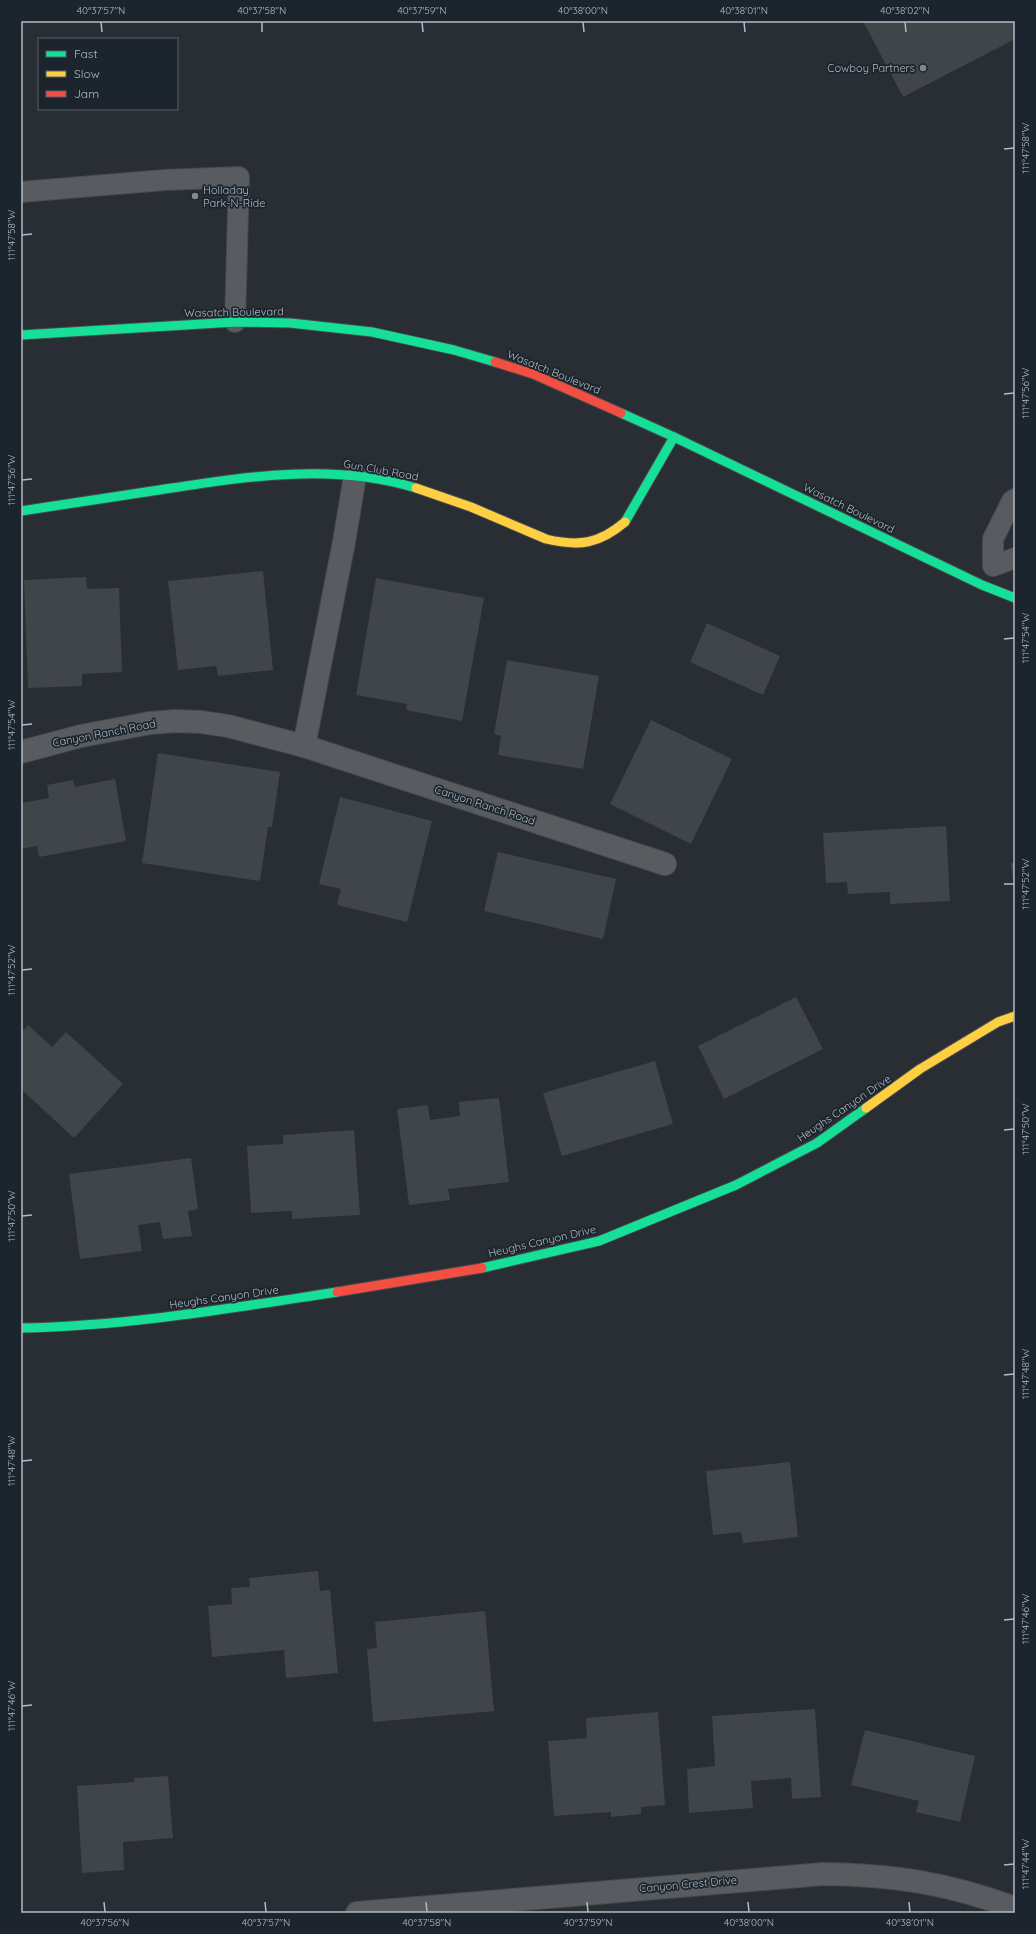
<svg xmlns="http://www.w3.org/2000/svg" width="1036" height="1934" viewBox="0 0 1036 1934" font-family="Quicksand,sans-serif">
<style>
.building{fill:#40454a}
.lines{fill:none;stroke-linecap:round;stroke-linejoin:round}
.lane-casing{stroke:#464a4e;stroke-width:22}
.street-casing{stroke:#464a4e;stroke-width:24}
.fast-casing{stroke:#464a4e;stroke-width:11}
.slow-casing{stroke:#464a4e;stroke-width:11}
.jam-casing{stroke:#464a4e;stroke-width:11}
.lane{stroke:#585c61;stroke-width:20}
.street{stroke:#585c61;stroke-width:22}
.fast{stroke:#16e098;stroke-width:9}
.slow{stroke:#ffcf43;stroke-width:9}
.jam{stroke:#f24e42;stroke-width:9}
.ticks{fill:none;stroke:#b2bbc4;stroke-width:1.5}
.poi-dot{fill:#828a91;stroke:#1c252d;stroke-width:1.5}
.labels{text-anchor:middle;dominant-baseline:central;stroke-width:3.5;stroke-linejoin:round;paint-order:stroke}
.poi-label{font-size:11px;fill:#b2bbc4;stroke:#1c252d;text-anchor:end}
.street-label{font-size:11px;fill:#b2bbc4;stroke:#1c252d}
.neatline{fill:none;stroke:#b2bbc4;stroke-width:1.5}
.ticks-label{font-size:10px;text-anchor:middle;fill:#b2bbc4}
</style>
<rect width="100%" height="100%" fill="#282e33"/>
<g class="building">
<polygon points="863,21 1015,21 1015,39 903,97"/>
<polygon points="263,571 273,670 218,676 216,666 178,670 168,581"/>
<polygon points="86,577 87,589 119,588 122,672 82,674 82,686 28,688 24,580"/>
<polygon points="376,578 484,598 462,721 406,710 407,704 356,695"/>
<polygon points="707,623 780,656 763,695 690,662"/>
<polygon points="507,660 599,676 583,769 498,755 501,736 494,734"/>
<polygon points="651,720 732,759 691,844 610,804"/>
<polygon points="158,753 280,772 272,827 268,827 260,881 142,863"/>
<polygon points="115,779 126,841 39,857 37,846 21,849 21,803 49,798 47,785 73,780 75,787"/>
<polygon points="340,797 432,821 407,922 337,905 341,889 319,884"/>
<polygon points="946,826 950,901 890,904 890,892 848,894 847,882 826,883 823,833"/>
<polygon points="498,852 616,879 603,939 484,911"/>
<polygon points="1011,863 1015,863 1015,891 1014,891"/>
<polygon points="796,997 823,1049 724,1099 698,1046"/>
<polygon points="28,1025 52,1047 66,1032 123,1084 74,1138 21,1089 21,1033"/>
<polygon points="655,1061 673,1124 562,1156 543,1093"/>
<polygon points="499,1098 509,1182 448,1189 450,1200 409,1205 397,1109 428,1105 430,1120 460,1116 459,1102"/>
<polygon points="354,1130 360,1215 292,1219 292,1211 251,1213 247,1146 283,1144 283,1135"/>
<polygon points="191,1158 198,1209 188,1211 192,1236 163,1239 160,1222 138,1225 142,1251 80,1259 69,1174"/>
<polygon points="790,1462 798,1537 743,1543 741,1532 713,1535 706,1471"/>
<polygon points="318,1571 320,1591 330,1590 338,1673 286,1678 284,1650 212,1657 208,1606 232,1604 231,1588 250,1587 249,1578"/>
<polygon points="485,1611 494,1711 373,1722 367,1649 377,1648 375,1622"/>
<polygon points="815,1709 821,1797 792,1799 791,1778 751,1781 753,1808 689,1813 687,1769 715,1766 712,1716"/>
<polygon points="658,1712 665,1805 641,1807 641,1814 611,1817 611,1812 554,1816 548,1741 587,1738 586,1718"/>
<polygon points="865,1730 975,1756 960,1822 916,1812 919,1801 851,1785"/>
<polygon points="168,1776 173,1838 123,1842 124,1870 82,1873 77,1786 135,1782 134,1778"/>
</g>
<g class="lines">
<g class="lane-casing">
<g id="lane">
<polyline points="21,192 165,180 239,177 235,322"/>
<polyline points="1015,499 1012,501 993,539 993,566 1015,558"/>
</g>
</g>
<g class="street-casing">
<g id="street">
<polyline points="304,746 344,542 355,476"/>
<polyline points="21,752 81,736 150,723 176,721 201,722 228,726 304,746 665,864"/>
<path d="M357 1913 823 1874C895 1875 947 1883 1015 1908"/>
</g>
</g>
<g class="fast-casing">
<g id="fast">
<polyline points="21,335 235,322 290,323 372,332 454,350 495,362"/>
<polyline points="621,413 674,437 982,585 1015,598"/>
<path d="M21 511C67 504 113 497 159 490 244 477 332 462 416 488"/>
<polyline points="625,522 674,437"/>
<polyline points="482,1268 599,1241 736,1185 817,1143 866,1108"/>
<path d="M21 1328C127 1326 232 1308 337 1292"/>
</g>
</g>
<g class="slow-casing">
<g id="slow">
<path d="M416 488 471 507 546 539C579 547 599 544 625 522"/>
<polyline points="866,1108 920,1069 998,1022 1015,1016"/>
</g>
</g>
<g class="jam-casing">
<g id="jam">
<polyline points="495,362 533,374 621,413"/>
<polyline points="337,1292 482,1268"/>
</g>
</g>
<use href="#lane" class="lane"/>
<use href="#street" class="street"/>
<use href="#fast" class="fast"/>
<use href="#slow" class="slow"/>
<use href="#jam" class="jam"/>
</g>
<path class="ticks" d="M101 22 102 32M262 22V32M422 22 423 32M583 22 584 32M744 22 745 32M905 22 906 32M1004 149 1014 148M22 235 32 234M1004 394 1014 393M22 480 32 479M1004 639 1014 638M22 725 32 724M1004 884H1014M22 970 32 969M1004 1130 1014 1129M22 1216 32 1215M1004 1375 1014 1374M22 1461 32 1460M1004 1620 1014 1619M22 1706 32 1705M1004 1865 1014 1864M104 1902 105 1912M265 1902 266 1912M426 1902 427 1912M587 1902 588 1912M748 1902 749 1912M909 1902 910 1912"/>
<g class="poi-dot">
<circle cx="923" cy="68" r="4"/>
<circle cx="195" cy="196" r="4"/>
</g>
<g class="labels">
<g class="poi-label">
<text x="915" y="68">Cowboy Partners</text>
<text x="203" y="190" text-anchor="start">Holladay<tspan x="203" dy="13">Park-N-Ride</tspan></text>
</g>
<g class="street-label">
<text transform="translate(234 312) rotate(-1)">Wasatch Boulevard</text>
<text transform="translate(554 372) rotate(22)">Wasatch Boulevard</text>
<text transform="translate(381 470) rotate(10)">Gun Club Road</text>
<text transform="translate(849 508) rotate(26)">Wasatch Boulevard</text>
<text transform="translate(104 733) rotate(-11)">Canyon Ranch Road</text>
<text transform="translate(485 805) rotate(18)">Canyon Ranch Road</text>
<text transform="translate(844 1108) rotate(-34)">Heughs Canyon Drive</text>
<text transform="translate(542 1241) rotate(-13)">Heughs Canyon Drive</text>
<text transform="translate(224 1297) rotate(-8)">Heughs Canyon Drive</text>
<text transform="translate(688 1884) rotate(-5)">Canyon Crest Drive</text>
</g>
</g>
<rect width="1036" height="1934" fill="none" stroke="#1c252d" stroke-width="44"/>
<rect x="38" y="38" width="140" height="72" fill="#1c252d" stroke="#586169"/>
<rect x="46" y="51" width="20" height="6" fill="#16e098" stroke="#586169"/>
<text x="74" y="58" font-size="12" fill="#b2bbc4">Fast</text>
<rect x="46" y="71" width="20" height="6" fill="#ffcf43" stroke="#586169"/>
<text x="74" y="78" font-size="12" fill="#b2bbc4">Slow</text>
<rect x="46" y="91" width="20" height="6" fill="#f24e42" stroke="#586169"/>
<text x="74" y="98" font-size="12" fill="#b2bbc4">Jam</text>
<rect x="22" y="22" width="992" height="1890" class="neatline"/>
<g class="ticks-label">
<text x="101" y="14">40°37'57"N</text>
<text x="262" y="14">40°37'58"N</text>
<text x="422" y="14">40°37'59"N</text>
<text x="583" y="14">40°38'00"N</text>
<text x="744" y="14">40°38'01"N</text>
<text x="905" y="14">40°38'02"N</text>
<text transform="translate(1025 148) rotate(-90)" y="4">111°47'58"W</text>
<text transform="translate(11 235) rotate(-90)" y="4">111°47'58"W</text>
<text transform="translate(1025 393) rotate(-90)" y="4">111°47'56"W</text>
<text transform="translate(11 480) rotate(-90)" y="4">111°47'56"W</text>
<text transform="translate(1025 638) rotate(-90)" y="4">111°47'54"W</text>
<text transform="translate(11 725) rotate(-90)" y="4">111°47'54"W</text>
<text transform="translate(1025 884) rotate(-90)" y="4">111°47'52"W</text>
<text transform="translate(11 970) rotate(-90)" y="4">111°47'52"W</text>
<text transform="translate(1025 1129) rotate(-90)" y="4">111°47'50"W</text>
<text transform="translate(11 1216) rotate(-90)" y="4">111°47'50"W</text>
<text transform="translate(1025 1374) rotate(-90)" y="4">111°47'48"W</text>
<text transform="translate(11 1461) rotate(-90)" y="4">111°47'48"W</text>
<text transform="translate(1025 1619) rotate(-90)" y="4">111°47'46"W</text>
<text transform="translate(11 1706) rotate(-90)" y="4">111°47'46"W</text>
<text transform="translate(1025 1864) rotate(-90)" y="4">111°47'44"W</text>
<text x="105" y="1926">40°37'56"N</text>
<text x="266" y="1926">40°37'57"N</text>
<text x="427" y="1926">40°37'58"N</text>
<text x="588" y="1926">40°37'59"N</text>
<text x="749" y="1926">40°38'00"N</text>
<text x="910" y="1926">40°38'01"N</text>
</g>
</svg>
